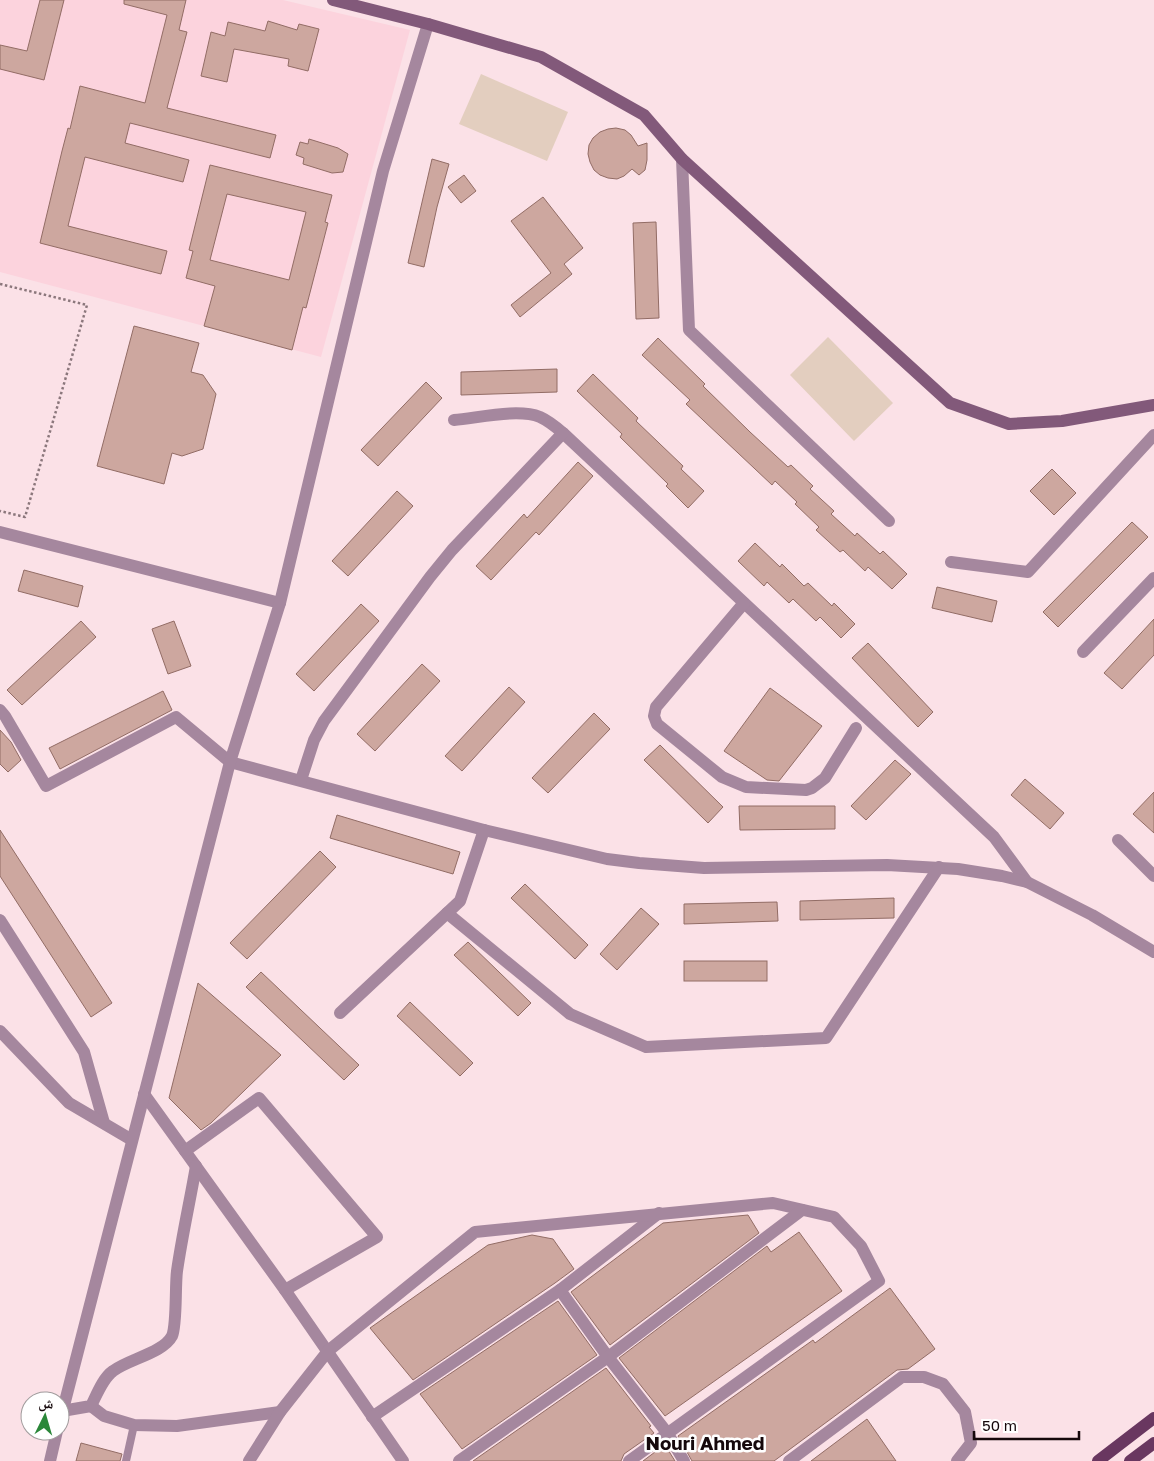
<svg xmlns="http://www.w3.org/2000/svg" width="1154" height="1461" viewBox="0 0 1154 1461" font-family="'Golos Text','Noto Naskh Arabic',sans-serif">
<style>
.built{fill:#fcd3dd}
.green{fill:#e3cebf}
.building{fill:#cda79f;stroke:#926c65;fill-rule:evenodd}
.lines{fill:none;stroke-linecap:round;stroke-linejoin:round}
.path{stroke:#8b777c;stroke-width:2.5;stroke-dasharray:2.5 2.5;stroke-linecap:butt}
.service{stroke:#a5879e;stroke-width:8}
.minor{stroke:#a5879e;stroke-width:12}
.secondary{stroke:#82597a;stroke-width:12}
.primary{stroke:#693760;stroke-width:12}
.labels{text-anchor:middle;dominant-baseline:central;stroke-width:5;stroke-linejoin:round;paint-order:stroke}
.neighbourhood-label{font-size:19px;font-weight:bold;fill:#15080b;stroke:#fff}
</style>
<rect width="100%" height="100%" fill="#fbe1e7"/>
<polygon class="built" points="0,0 283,0 410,30 321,357 0,272"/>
<g class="green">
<polygon points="481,74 568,112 547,161 459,124"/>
<polygon points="828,337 893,403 854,441 790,375"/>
</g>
<g class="building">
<polygon points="40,0 64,0 44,80 0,69 0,45 27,51"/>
<polygon points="124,0 186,0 179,30 187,32 167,108 276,135 270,158 130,123 125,143 189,160 183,182 85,157 68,226 167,251 161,274 40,243 62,151 68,128 70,129 80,86 145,103 167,15 124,4"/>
<polygon points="268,21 297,30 299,24 319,29 308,71 288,66 289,59 234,49 227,82 201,76 211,32 225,36 228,22 265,31"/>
<polygon points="616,128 625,130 631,135 638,146 647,143 647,160 645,170 639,175 632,169 624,176 617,179 608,178 600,175 594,170 590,162 588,154 589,145 593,138 600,132 608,129"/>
<polygon points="309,139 338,148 348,154 343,172 332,173 303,164 304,158 296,155 300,142 308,144"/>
<polygon points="432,159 449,164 437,207 424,267 408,263"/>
<path d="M210 165 332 195 325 222 328 223 313 281 306 308 303 307 292 350 204 326 215 286 186 278 193 251 189 250ZM227 194 306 212 289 280 210 260Z"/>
<polygon points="464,175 476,191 461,203 448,187"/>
<polygon points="543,197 583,248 564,264 572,274 520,317 511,305 551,273 511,221"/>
<polygon points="656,222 659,318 636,319 633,223"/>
<polygon points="134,326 199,343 191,372 203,375 216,394 203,449 182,456 172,453 164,484 97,466"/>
<polygon points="658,338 705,384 703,386 750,432 788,467 791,465 813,486 810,489 834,511 831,514 855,536 857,533 880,554 883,551 907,574 892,589 868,567 865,571 843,550 840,552 816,530 819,527 795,504 797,502 775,481 772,485 686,404 690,400 642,355"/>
<polygon points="557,369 557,392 461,395 461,372"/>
<polygon points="593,374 638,418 636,421 683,466 681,469 704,491 688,508 666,486 668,484 620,437 622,434 577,391"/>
<polygon points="426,382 442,398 378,466 361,450"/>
<polygon points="578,462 593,476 539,535 536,532 491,580 476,566 524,514 527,518"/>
<polygon points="1052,469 1076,493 1054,515 1030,491"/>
<polygon points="397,491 413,506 348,576 332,561"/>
<polygon points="1132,522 1148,537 1058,627 1043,612"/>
<polygon points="755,543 780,567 782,564 804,586 808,583 832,606 834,603 855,624 841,638 820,617 816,621 793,599 789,603 767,582 764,586 738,561"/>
<polygon points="24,570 83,586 78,607 18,591"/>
<polygon points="937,587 997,601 992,622 932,608"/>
<polygon points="361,604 379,621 314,691 296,674"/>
<polygon points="1154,619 1154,655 1122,689 1104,673"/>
<polygon points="81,621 96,637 22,705 7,690"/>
<polygon points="174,621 191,666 168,674 152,629"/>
<polygon points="868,643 933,712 918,727 852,658"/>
<polygon points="422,664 440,681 375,751 357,734"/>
<polygon points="509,687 525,702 462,771 445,756"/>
<polygon points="770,688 822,726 779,781 767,780 724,751"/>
<polygon points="163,691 172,710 60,769 49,748"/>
<polygon points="594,713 610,729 548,793 532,778"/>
<polygon points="0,730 11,742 21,760 8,772 0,764"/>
<polygon points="660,745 723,807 708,823 644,760"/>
<polygon points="895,760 911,774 866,820 851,806"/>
<polygon points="1025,779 1064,813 1050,829 1011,795"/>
<polygon points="1154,792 1154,833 1133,814"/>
<polygon points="739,806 835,806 835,829 740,830"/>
<polygon points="337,815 460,852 453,874 330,838"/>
<polygon points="0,830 112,1003 91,1017 0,876"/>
<polygon points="320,851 336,867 247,959 230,943"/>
<polygon points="525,884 588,945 575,959 511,898"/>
<polygon points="894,898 894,918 800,920 800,901"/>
<polygon points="777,902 778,921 684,924 684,904"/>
<polygon points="641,908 659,924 617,970 600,954"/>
<polygon points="468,942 531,1003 518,1016 454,955"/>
<rect x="684" y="961" width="83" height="20"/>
<polygon points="261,972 359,1065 344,1080 246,987"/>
<polygon points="198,983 281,1055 211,1123 201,1130 169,1098"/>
<polygon points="410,1002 473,1063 460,1076 397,1016"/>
<polygon points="748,1215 759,1233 610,1345 571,1292 663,1223"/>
<polygon points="799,1232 842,1291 665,1416 619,1358 767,1246 771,1252"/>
<polygon points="532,1235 553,1239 574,1269 555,1283 413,1380 370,1328 488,1245"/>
<polygon points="890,1288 935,1349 908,1369 897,1370 774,1461 692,1461 678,1436 813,1340 815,1343"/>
<polygon points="558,1301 597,1355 462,1449 420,1394"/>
<polygon points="606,1368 651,1426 649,1427 654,1433 624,1454 621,1461 473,1461"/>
<polygon points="867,1419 896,1461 811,1461"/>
<polygon points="81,1443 122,1454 120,1461 76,1461"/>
<polygon points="665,1445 675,1461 643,1461 663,1446"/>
</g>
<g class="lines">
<polyline class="path" points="0,284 87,305 25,517 0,511"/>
<polyline class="service" points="126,1461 134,1425"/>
<g class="minor">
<polyline points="682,159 689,330 889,521"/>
<path d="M454 420C478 418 518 408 540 417 549 421 556 427 563 433L994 837 1027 882"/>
<polyline points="0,532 280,603"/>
<polyline points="951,562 1028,572 1154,435"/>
<polyline points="744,603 656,707 654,716 657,724 722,777 746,787 806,790 812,788 825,778 856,728"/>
<polyline points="1083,652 1154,578"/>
<polyline points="0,710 5,716 46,786 176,717 230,762 484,830 607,859 639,863 704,868 887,865 958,869 1002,876 1027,882 1092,915 1154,952"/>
<polyline points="301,780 314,740 324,721 430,577 452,550 563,433"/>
<polyline points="1118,840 1154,876"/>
<polyline points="447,913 570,1014 646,1047 826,1038 939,867"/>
<polyline points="0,920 84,1052 104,1123"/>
<polyline points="340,1013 460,901 484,830"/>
<polyline points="0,1031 69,1103 132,1140"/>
<polyline points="144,1094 285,1290 403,1461"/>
<polyline points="185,1151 259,1098 377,1237 285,1290"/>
<polyline points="560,1290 608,1357 668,1434 684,1461"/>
<polyline points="91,1406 104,1416 134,1425 177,1426 280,1412"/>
<path d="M62 1411 91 1406C97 1394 103 1378 113 1371 129 1359 163 1353 172 1336 177 1325 175 1286 177 1271 182 1236 190 1201 196 1166"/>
<polyline points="372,1417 560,1290 659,1213"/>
<polyline points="60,1421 230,762 280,603 383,171 428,24"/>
<polyline points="50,1461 57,1431"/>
<polyline points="249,1461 280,1412 328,1351 475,1232 773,1203 834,1217 861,1246 879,1281 629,1461"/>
<polyline points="459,1461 608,1357 802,1210"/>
<polyline points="789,1461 902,1377 924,1377 943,1384 965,1412 971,1443 957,1461"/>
</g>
<polyline class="secondary" points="333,0 428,24 541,57 644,115 682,159 950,403 1009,424 1062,421 1154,405"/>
<g class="primary">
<polyline points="1098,1461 1154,1418"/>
<polyline points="1130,1461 1154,1443"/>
</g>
</g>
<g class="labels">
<g class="neighbourhood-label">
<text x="705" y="1442">Nouri Ahmed</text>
</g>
</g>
<g transform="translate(45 1416) rotate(5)"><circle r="24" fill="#ffffff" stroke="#a19c9d"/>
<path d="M0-4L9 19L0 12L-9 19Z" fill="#2a8739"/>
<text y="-8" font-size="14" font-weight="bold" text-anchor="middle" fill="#15080b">ش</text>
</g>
<path d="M974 1431v8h105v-8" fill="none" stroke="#15080b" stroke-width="2.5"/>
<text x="982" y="1431" font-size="15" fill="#15080b" stroke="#ffffff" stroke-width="4" paint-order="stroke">50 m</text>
</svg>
